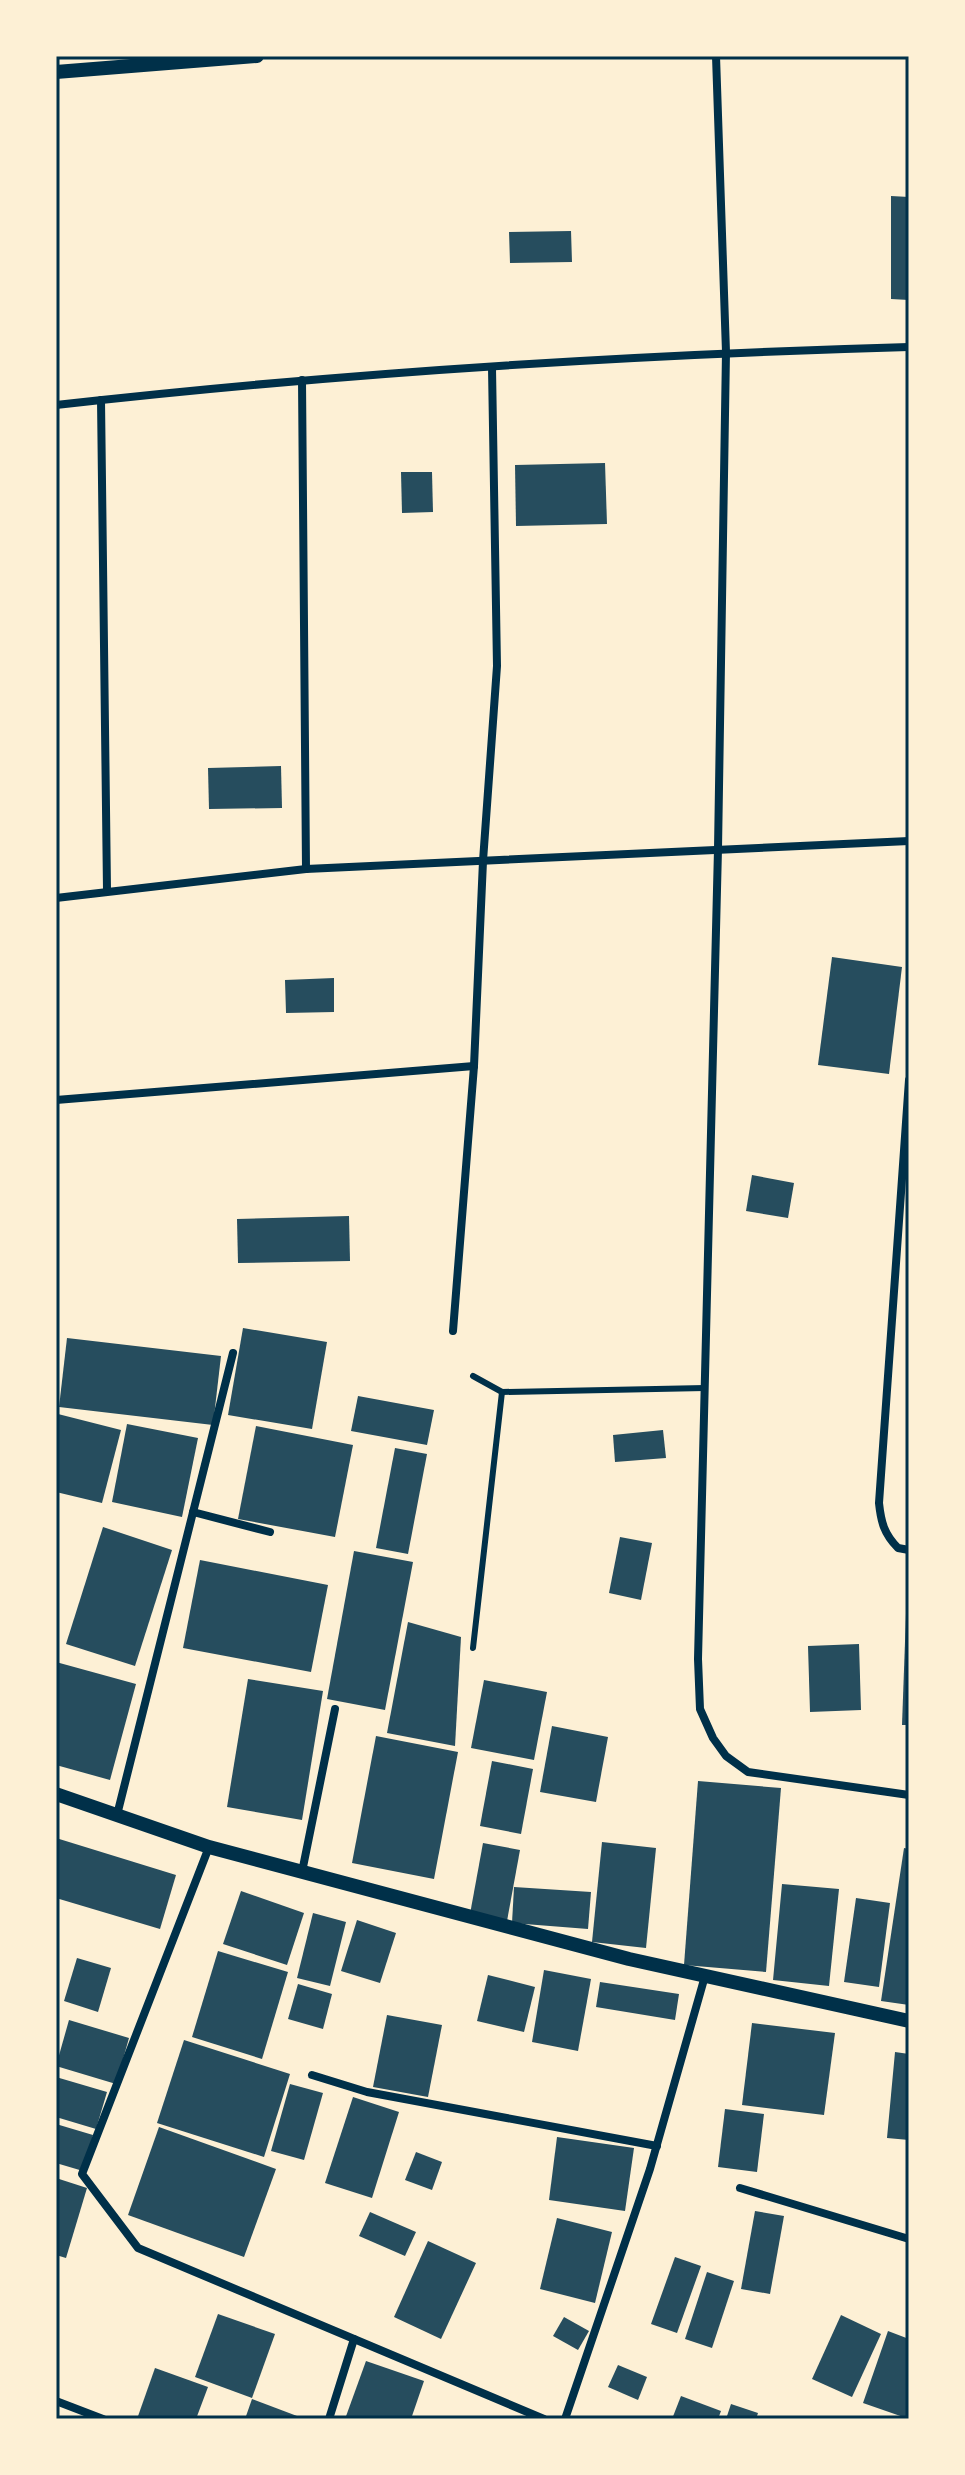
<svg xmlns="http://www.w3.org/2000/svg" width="965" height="2475" viewBox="0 0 965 2475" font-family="'DejaVu Sans',sans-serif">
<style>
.building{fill:#264d5e}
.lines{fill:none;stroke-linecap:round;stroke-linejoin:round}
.service{stroke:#003049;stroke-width:6}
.minor{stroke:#003049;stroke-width:8}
.tertiary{stroke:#003049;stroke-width:14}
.neatline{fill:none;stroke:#003049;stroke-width:3}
</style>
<rect width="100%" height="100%" fill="#fdf0d5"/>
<g class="building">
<polygon points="891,196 909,197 909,300 891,299"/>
<polygon points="571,231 572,262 510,263 509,232"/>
<polygon points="605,463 607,524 516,526 515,465"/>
<polygon points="401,472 432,472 433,512 402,513"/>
<polygon points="281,766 282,808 209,809 208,768"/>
<polygon points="832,957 902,967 889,1074 818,1065"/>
<polygon points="334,978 334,1012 286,1013 285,980"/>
<polygon points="752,1175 794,1183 788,1218 746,1211"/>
<polygon points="349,1216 350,1261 238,1263 237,1219"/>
<polygon points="243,1328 327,1342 312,1429 228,1415"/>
<polygon points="67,1338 221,1356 213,1425 59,1407"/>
<polygon points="358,1396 434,1410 427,1445 351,1431"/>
<polygon points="58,1414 121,1430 102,1503 56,1492"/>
<polygon points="127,1424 198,1438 182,1517 112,1502"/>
<polygon points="256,1426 353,1445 335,1537 238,1519"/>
<polygon points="663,1430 666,1458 615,1462 613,1435"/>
<polygon points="395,1448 427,1454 408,1554 376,1548"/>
<polygon points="103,1527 172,1550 135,1666 66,1644"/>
<polygon points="620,1537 652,1543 641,1600 609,1593"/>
<polygon points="354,1551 413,1562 385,1710 327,1699"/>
<polygon points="200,1560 328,1585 311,1672 183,1648"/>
<polygon points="906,1614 909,1614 909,1725 902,1725"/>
<polygon points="408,1622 461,1637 455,1746 387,1733"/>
<polygon points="859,1644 861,1710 810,1712 808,1646"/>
<polygon points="56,1662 136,1684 110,1780 56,1765"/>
<polygon points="248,1679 323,1691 302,1820 227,1807"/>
<polygon points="484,1680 547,1692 534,1760 471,1748"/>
<polygon points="552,1726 608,1737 596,1802 540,1792"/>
<polygon points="376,1736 458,1752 434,1879 352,1863"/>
<polygon points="492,1761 533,1769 521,1834 480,1826"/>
<polygon points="698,1781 781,1788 766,1972 684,1965"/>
<polygon points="56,1838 176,1875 160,1929 56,1898"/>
<polygon points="602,1842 656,1848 646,1948 592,1942"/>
<polygon points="483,1843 520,1850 507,1921 470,1914"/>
<polygon points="904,1848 909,1849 909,2005 881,2001"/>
<polygon points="782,1884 839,1889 829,1986 773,1980"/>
<polygon points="514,1887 591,1892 588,1929 512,1923"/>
<polygon points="241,1891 304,1913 287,1965 223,1944"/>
<polygon points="856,1898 890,1903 879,1987 844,1982"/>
<polygon points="313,1913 346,1922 330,1986 297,1978"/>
<polygon points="357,1920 396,1933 380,1983 341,1971"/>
<polygon points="218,1951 288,1972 262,2059 192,2037"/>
<polygon points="77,1958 111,1968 98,2012 64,2001"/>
<polygon points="544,1970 591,1979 578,2051 532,2042"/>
<polygon points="488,1975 535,1987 524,2032 477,2021"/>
<polygon points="600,1982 679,1994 675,2020 596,2007"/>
<polygon points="298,1984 332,1994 323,2029 288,2019"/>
<polygon points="387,2015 442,2025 428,2097 373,2087"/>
<polygon points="69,2020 129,2038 116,2084 56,2066"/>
<polygon points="752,2023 835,2033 824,2115 742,2105"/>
<polygon points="184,2040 290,2074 264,2157 157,2123"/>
<polygon points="895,2052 909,2054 909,2140 887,2138"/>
<polygon points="56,2077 107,2092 96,2129 56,2117"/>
<polygon points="290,2084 323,2093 304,2160 271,2151"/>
<polygon points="353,2097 399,2112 372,2198 325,2183"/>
<polygon points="725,2109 764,2114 757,2172 718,2167"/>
<polygon points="56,2124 93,2135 83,2171 56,2163"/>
<polygon points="159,2127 276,2169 244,2257 128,2215"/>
<polygon points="557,2137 634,2148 625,2211 549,2200"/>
<polygon points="416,2152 442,2162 432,2190 405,2180"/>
<polygon points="56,2178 87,2188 66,2258 56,2255"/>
<polygon points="755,2211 784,2216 770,2294 741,2289"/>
<polygon points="370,2212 416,2232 405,2256 359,2236"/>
<polygon points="557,2218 612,2232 595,2303 540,2289"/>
<polygon points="428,2241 476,2263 441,2339 394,2317"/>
<polygon points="675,2257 701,2266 677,2333 651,2324"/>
<polygon points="707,2272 734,2281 712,2348 685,2339"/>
<polygon points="218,2314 275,2334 252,2398 195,2377"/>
<polygon points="841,2315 881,2334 852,2397 812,2379"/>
<polygon points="564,2317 589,2331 578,2350 553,2336"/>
<polygon points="888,2331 909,2339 909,2419 863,2403"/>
<polygon points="366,2361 424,2381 411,2419 345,2419"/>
<polygon points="618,2365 647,2377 638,2400 608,2387"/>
<polygon points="155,2368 208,2387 196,2419 137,2419"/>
<polygon points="681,2396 721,2411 718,2419 672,2419"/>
<polygon points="252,2399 305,2419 245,2419"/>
<polygon points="731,2404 758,2413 756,2419 726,2419"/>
</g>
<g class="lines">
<g class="service">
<polyline points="473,1376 502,1392 705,1388"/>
<polyline points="473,1648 502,1392"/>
</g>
<g class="minor">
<polyline points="716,56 726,352 718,849 698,1659 700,1709 713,1738 726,1756 748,1772 909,1795"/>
<polyline points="302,380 306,869"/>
<polyline points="101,400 107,890"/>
<path d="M56 405C339 373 624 355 909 347"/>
<polyline points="56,898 306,869 909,841"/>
<path d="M909 1080 879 1503C881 1522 884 1534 898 1548L909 1550"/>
<polyline points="56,1100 474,1066"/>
<polyline points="453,1331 474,1066 483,861 497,666 492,368"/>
<polyline points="193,1512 270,1532"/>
<polyline points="117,1815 233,1353"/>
<polyline points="209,1847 82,2174 138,2248 544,2419"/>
<polyline points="302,1872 335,1709"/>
<polyline points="312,2075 367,2092 657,2146"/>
<polyline points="740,2188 909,2239"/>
<polyline points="56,2401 103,2419"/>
<polyline points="329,2419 354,2339"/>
<polyline points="565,2419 650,2169 705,1976"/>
</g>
<g class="tertiary">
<polyline points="56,72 257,56"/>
<polyline points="56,1794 209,1847 629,1959 909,2021"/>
</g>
</g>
<rect width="965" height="2475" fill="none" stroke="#fdf0d5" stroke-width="116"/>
<rect x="58" y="58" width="849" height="2359" class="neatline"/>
</svg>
